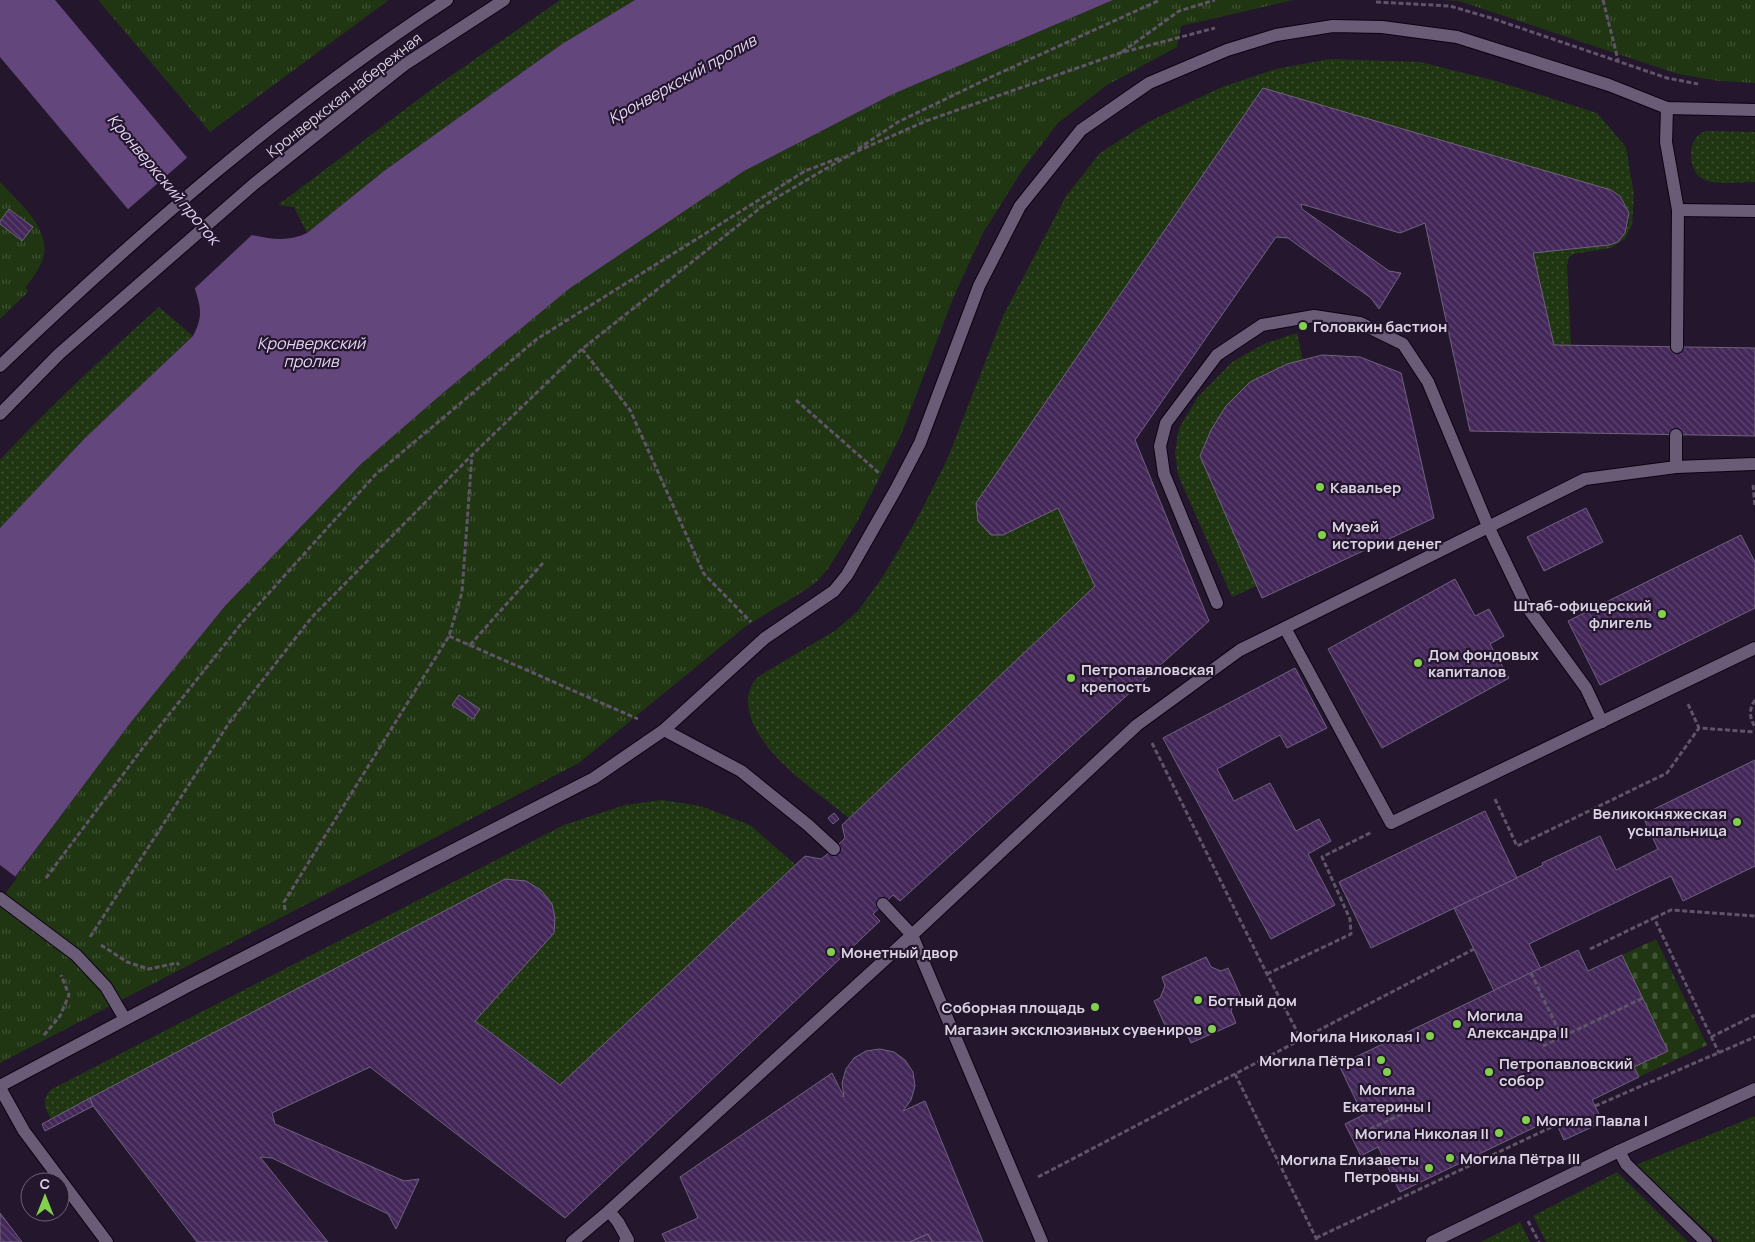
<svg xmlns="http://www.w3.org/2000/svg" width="1755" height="1242" viewBox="0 0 1755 1242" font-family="Manrope,sans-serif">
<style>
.grass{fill:url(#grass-dots)}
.cemetery{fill:url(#cemetery-stones)}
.park{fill:url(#park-tufts)}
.water{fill:#63467b}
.pier{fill:#23162d}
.building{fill:url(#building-back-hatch);stroke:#70627d}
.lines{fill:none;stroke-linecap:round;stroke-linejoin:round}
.lane-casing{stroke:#0c0314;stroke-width:14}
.secondary-casing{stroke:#0c0314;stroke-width:14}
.path{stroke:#5f5468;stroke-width:3;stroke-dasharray:5 2.5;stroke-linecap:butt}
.lane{stroke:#6a5c77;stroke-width:12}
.secondary{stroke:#6a5c77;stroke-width:12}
.poi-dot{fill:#83d04e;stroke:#23162d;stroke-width:2}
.labels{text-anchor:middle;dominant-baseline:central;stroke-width:4.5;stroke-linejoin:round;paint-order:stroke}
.street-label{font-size:15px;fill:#dad2e2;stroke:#23162d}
.poi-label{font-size:15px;font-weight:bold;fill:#dad2e2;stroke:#23162d;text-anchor:start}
.water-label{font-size:16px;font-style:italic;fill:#e5d4f5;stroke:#23162d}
</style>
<defs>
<pattern id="grass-dots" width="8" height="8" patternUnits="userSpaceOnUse" patternTransform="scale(1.25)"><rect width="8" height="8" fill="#203612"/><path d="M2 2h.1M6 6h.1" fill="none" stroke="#405234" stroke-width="1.8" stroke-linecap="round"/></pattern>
<pattern id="cemetery-stones" width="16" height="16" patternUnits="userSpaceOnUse" patternTransform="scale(1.25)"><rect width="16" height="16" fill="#203612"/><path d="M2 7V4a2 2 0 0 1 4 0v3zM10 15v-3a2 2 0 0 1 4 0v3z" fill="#405234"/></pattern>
<pattern id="park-tufts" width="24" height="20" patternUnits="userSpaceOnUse" patternTransform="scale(1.25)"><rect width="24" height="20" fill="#203612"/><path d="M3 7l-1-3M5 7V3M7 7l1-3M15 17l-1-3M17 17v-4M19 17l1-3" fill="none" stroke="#405234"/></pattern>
<pattern id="building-back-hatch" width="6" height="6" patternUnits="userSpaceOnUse" patternTransform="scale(1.25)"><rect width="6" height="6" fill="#432759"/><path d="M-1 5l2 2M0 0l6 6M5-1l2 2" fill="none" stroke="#5e4571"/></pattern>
</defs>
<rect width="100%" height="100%" fill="#23162d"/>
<g class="grass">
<polygon points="560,0 635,0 562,44 384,171 307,233 294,207 278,205 432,89"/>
<path d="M1330 59 1420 62 1496 81 1597 113 1626 147 1634 195 1632 225 1625 239 1611 248 1574 254 1569 257 1567 266 1571 345H1554L1533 253 1609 245C1636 234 1634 205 1611 190L1263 88 976 503 978 521 992 534 1058 508 1095 586 849 818C816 791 750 749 748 702 748 695 750 686 755 680 757 677 761 675 764 673L836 630 858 611 884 575 918 517 947 460 1003 316 1066 196 1100 153 1150 121 1222 87 1276 69Z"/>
<path d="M1706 131 1755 132V182C1742 182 1716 185 1705 180 1687 173 1685 137 1706 131Z"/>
<path d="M159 307 193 336 85 438 0 528V460C50 406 104 356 159 307Z"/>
<path d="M1297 333 1303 360C1246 374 1222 404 1200 456L1257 586 1232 597 1178 475 1175 452 1179 428 1198 397 1232 362 1264 344Z"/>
<path d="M662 800 701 806 750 825 796 865 560 1085 475 1021 554 933C556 911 549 888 525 881 519 879 511 880 505 879L51 1119C45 1106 41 1103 50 1090L564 825 625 805Z"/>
<polygon points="1755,1116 1755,1242 1718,1242 1636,1165"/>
<polygon points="1617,1172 1688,1242 1546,1242 1533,1216"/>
<polygon points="1520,1222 1530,1242 1481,1242"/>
</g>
<polygon class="cemetery" points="1656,939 1707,1045 1639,1077 1634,1067 1668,1051 1622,955"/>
<g class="park">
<polygon points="98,0 389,0 210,132"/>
<polygon points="1113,0 1294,0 1181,26 1177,47 1107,85 1058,123 1023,169 983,233 954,296 901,435 857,522 828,569 818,580 807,589 746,626 579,763 0,1063 0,898 131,722 225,606 361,464 443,393 570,287 744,171 893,94"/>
<polygon points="1441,0 1755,0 1755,83 1719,81 1678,74 1459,1"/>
<path d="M0 182C20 204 56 232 41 264 37 272 31 280 26 287L28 292 0 319Z"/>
</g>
<path class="water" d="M0 0H55L252 235C271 239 289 242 307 233L384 171 562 44 635 0H1113L893 94 744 171 570 288 443 393 361 464 225 606 131 722 0 897V528L85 438 193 336C203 317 201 308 195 289L0 57Z"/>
<g class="pier">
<polygon points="189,156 254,233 193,290 126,211"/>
<polygon points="0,865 17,878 0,900"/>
</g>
<g class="building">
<polygon points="1263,88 1611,190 1620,196 1629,213 1625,233 1618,242 1609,245 1533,253 1554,345 1755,348 1755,436 1470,431 1425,223 1400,233 1301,204 1302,209 1389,271 1401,273 1379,309 1371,298 1288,238 1276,237 1135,440 1209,621 900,901 893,895 873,914 880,921 565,1218 370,1067 272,1113 275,1124 404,1181 419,1179 396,1229 388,1214 272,1158 260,1157 328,1242 197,1242 93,1106 90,1098 505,879 526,881 541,890 552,904 555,918 554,933 475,1021 560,1085 805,856 821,859 834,849 845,838 842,825 1095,586 1058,508 1003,535 991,535 978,521 976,503"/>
<polygon points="9,209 33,227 22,241 0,224 0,221"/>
<polygon points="1322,355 1360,357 1401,373 1434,518 1262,598 1200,456 1211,430 1226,406 1250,382 1287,364"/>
<polygon points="1586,508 1603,542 1544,571 1527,537"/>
<polygon points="1741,535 1755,562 1755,608 1600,685 1568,621"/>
<polygon points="1455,579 1475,616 1489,609 1496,622 1504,636 1490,644 1509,678 1382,748 1328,649"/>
<polygon points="1295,668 1327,728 1287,748 1280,735 1217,769 1234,801 1270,783 1296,831 1319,819 1331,841 1308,854 1335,905 1271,939 1163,738"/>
<polygon points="459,695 480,709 473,719 452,705"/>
<polygon points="1755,760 1755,866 1683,901 1671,876 1529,944 1541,969 1494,991 1454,908 1543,865 1542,863 1600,836 1616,870 1658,849 1642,815"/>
<polygon points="1485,811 1517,878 1371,948 1339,882"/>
<polygon points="834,813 839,819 833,824 828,818"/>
<polygon points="1578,950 1588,971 1622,955 1668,1051 1634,1067 1639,1077 1592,1100 1603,1122 1564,1140 1554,1118 1400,1192 1378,1147 1361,1156 1345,1124 1363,1115 1339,1065"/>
<polygon points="1206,957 1211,967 1221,971 1228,968 1242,999 1234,1002 1231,1011 1236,1023 1191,1043 1187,1034 1175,1029 1168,1032 1154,1001 1160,998 1165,986 1162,977"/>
<polygon points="880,1049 894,1052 905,1060 913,1072 915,1086 911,1100 903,1111 925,1101 983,1242 932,1242 928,1234 910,1242 666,1242 662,1234 698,1218 680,1177 832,1073 844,1097 842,1083 846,1069 854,1058 866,1051"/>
<polygon points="90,1098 93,1106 45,1131 42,1124"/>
<polygon points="0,1213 22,1242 0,1242"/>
<polygon points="928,1234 932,1242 910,1242"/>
</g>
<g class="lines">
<g class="lane-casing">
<g id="lane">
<polyline points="1667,108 1666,142 1678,210 1677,347"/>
<polyline points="1678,210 1755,211"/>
<polyline points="1676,435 1676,467"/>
<polyline points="1217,603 1164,474 1160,446 1166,423 1217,355 1262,325 1314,316 1360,323 1403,344 1428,382 1488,526 1527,607 1586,688 1602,722"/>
<polyline points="1285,628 1391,823 1755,648"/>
<polyline points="664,730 741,771 808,825 834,849"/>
<polyline points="0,898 76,955 106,987 125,1019"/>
<polyline points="883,904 912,935 1042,1242"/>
<polyline points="0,1086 190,985 594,778 664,730 765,638 834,591 847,575 896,489 920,443 979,286 1020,206 1081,130 1149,83 1227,50 1276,35 1333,26 1382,27 1457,37 1609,85 1667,108 1755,110"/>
<polyline points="0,1088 24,1131 107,1242"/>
<polyline points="1619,1151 1626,1164 1706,1242"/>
<polyline points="609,1211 618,1222 628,1240 625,1242"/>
<polyline points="572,1242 609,1211 912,935 1137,725 1240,650 1585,479 1676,467 1753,464"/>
<polyline points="1432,1242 1619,1151 1755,1089"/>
</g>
</g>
<g class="secondary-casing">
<g id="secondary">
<path d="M0 366C139 233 286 105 447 0"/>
<polyline points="0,414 59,354 254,184 404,65 504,0"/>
</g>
</g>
<g class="path">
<polyline points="1603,0 1618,60"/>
<polyline points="1376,2 1450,6 1491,18 1667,78 1698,84"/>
<polyline points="1122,52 1179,11 1215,0"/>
<polyline points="858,149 898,122 991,77 1160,0"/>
<polyline points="582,349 630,410 704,574 751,622"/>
<polyline points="796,400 879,473"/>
<polyline points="1753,485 1755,507"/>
<polyline points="449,636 638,719"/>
<polyline points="470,645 543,563"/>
<path d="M1755 700C1749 709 1749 717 1755 727"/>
<polyline points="1688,704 1699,728 1755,732"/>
<polyline points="1152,743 1267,974 1301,1039"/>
<polyline points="1495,799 1517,846 1667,773 1699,728"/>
<polyline points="46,878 148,741 241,624 375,475 537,339 805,171 842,157"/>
<polyline points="285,910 284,902 449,636 462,592 472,455"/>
<polyline points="1654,918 1671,910 1755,916"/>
<polyline points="90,937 229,723 312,617 472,455 582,349 764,205 851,154 926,121 1120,53 1215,28"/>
<polyline points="101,945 127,962 149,969 177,963 179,965"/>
<polyline points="1590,949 1654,918 1719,1053"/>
<polyline points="1531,973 1562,1037"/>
<polyline points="1267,974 1351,934 1350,919 1322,857 1372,832"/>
<polyline points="44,1035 60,1016 69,995 61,975"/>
<polyline points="1711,1037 1755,1015"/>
<polyline points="1543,1046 1643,998"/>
<polyline points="1235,1074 1318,1242"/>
<polyline points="1595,1106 1755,1037"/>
<polyline points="1370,1129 1402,1114"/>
<polyline points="1038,1177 1474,949"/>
<polyline points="1528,1221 1539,1242"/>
<polyline points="1316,1238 1556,1125"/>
</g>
<use href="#lane" class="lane"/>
<use href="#secondary" class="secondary"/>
</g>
<g class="poi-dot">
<circle cx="1303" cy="326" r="5"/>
<circle cx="1320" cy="487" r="5"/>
<circle cx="1322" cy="535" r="5"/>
<circle cx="1662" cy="614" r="5"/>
<circle cx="1418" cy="663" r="5"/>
<circle cx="1071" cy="678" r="5"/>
<circle cx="1737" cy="822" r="5"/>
<circle cx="831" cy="952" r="5"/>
<circle cx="1198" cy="1000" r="5"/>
<circle cx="1095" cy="1007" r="5"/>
<circle cx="1457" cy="1024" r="5"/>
<circle cx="1212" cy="1029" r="5"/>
<circle cx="1430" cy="1036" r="5"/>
<circle cx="1381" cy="1060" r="5"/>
<circle cx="1387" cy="1072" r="5"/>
<circle cx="1489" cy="1072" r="5"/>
<circle cx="1526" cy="1120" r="5"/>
<circle cx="1499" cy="1133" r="5"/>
<circle cx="1450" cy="1158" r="5"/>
<circle cx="1429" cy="1168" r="5"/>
</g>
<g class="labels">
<g class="street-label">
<text transform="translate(344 95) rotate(-38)">Кронверкская набережная</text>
</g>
<g class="poi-label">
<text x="1313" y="326">Головкин бастион</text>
<text x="1330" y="487">Кавальер</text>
<text x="1332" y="526">Музей<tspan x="1332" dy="17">истории денег</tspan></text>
<text x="1652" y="605" text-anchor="end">Штаб-офицерский<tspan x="1652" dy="17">флигель</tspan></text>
<text x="1428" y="654">Дом фондовых<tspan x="1428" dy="17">капиталов</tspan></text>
<text x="1081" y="669">Петропавловская<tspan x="1081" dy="17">крепость</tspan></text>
<text x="1727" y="813" text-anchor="end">Великокняжеская<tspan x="1727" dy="17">усыпальница</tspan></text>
<text x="841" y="952">Монетный двор</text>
<text x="1208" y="1000">Ботный дом</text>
<text x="1085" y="1007" text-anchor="end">Соборная площадь</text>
<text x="1467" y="1015">Могила<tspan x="1467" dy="17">Александра II</tspan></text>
<text x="1202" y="1029" text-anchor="end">Магазин эксклюзивных сувениров</text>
<text x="1420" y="1036" text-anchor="end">Могила Николая I</text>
<text x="1371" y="1060" text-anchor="end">Могила Пётра I</text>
<text x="1499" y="1063">Петропавловский<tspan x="1499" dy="17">собор</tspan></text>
<text x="1387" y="1089" text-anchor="middle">Могила<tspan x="1387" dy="17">Екатерины I</tspan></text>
<text x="1536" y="1120">Могила Павла I</text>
<text x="1489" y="1133" text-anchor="end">Могила Николая II</text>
<text x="1460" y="1158">Могила Пётра III</text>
<text x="1419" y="1159" text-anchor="end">Могила Елизаветы<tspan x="1419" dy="17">Петровны</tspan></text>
</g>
<g class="water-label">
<text transform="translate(682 79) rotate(-29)">Кронверкский пролив</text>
<text transform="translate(164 179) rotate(50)">Кронверкский проток</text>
<text x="311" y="343">Кронверкский<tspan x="311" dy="18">пролив</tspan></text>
</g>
</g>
<g transform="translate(45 1197)"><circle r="24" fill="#23162d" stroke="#6c6175"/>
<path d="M0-4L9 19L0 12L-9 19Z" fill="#83d04e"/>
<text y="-8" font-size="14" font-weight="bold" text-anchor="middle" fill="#dad2e2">С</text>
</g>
</svg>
